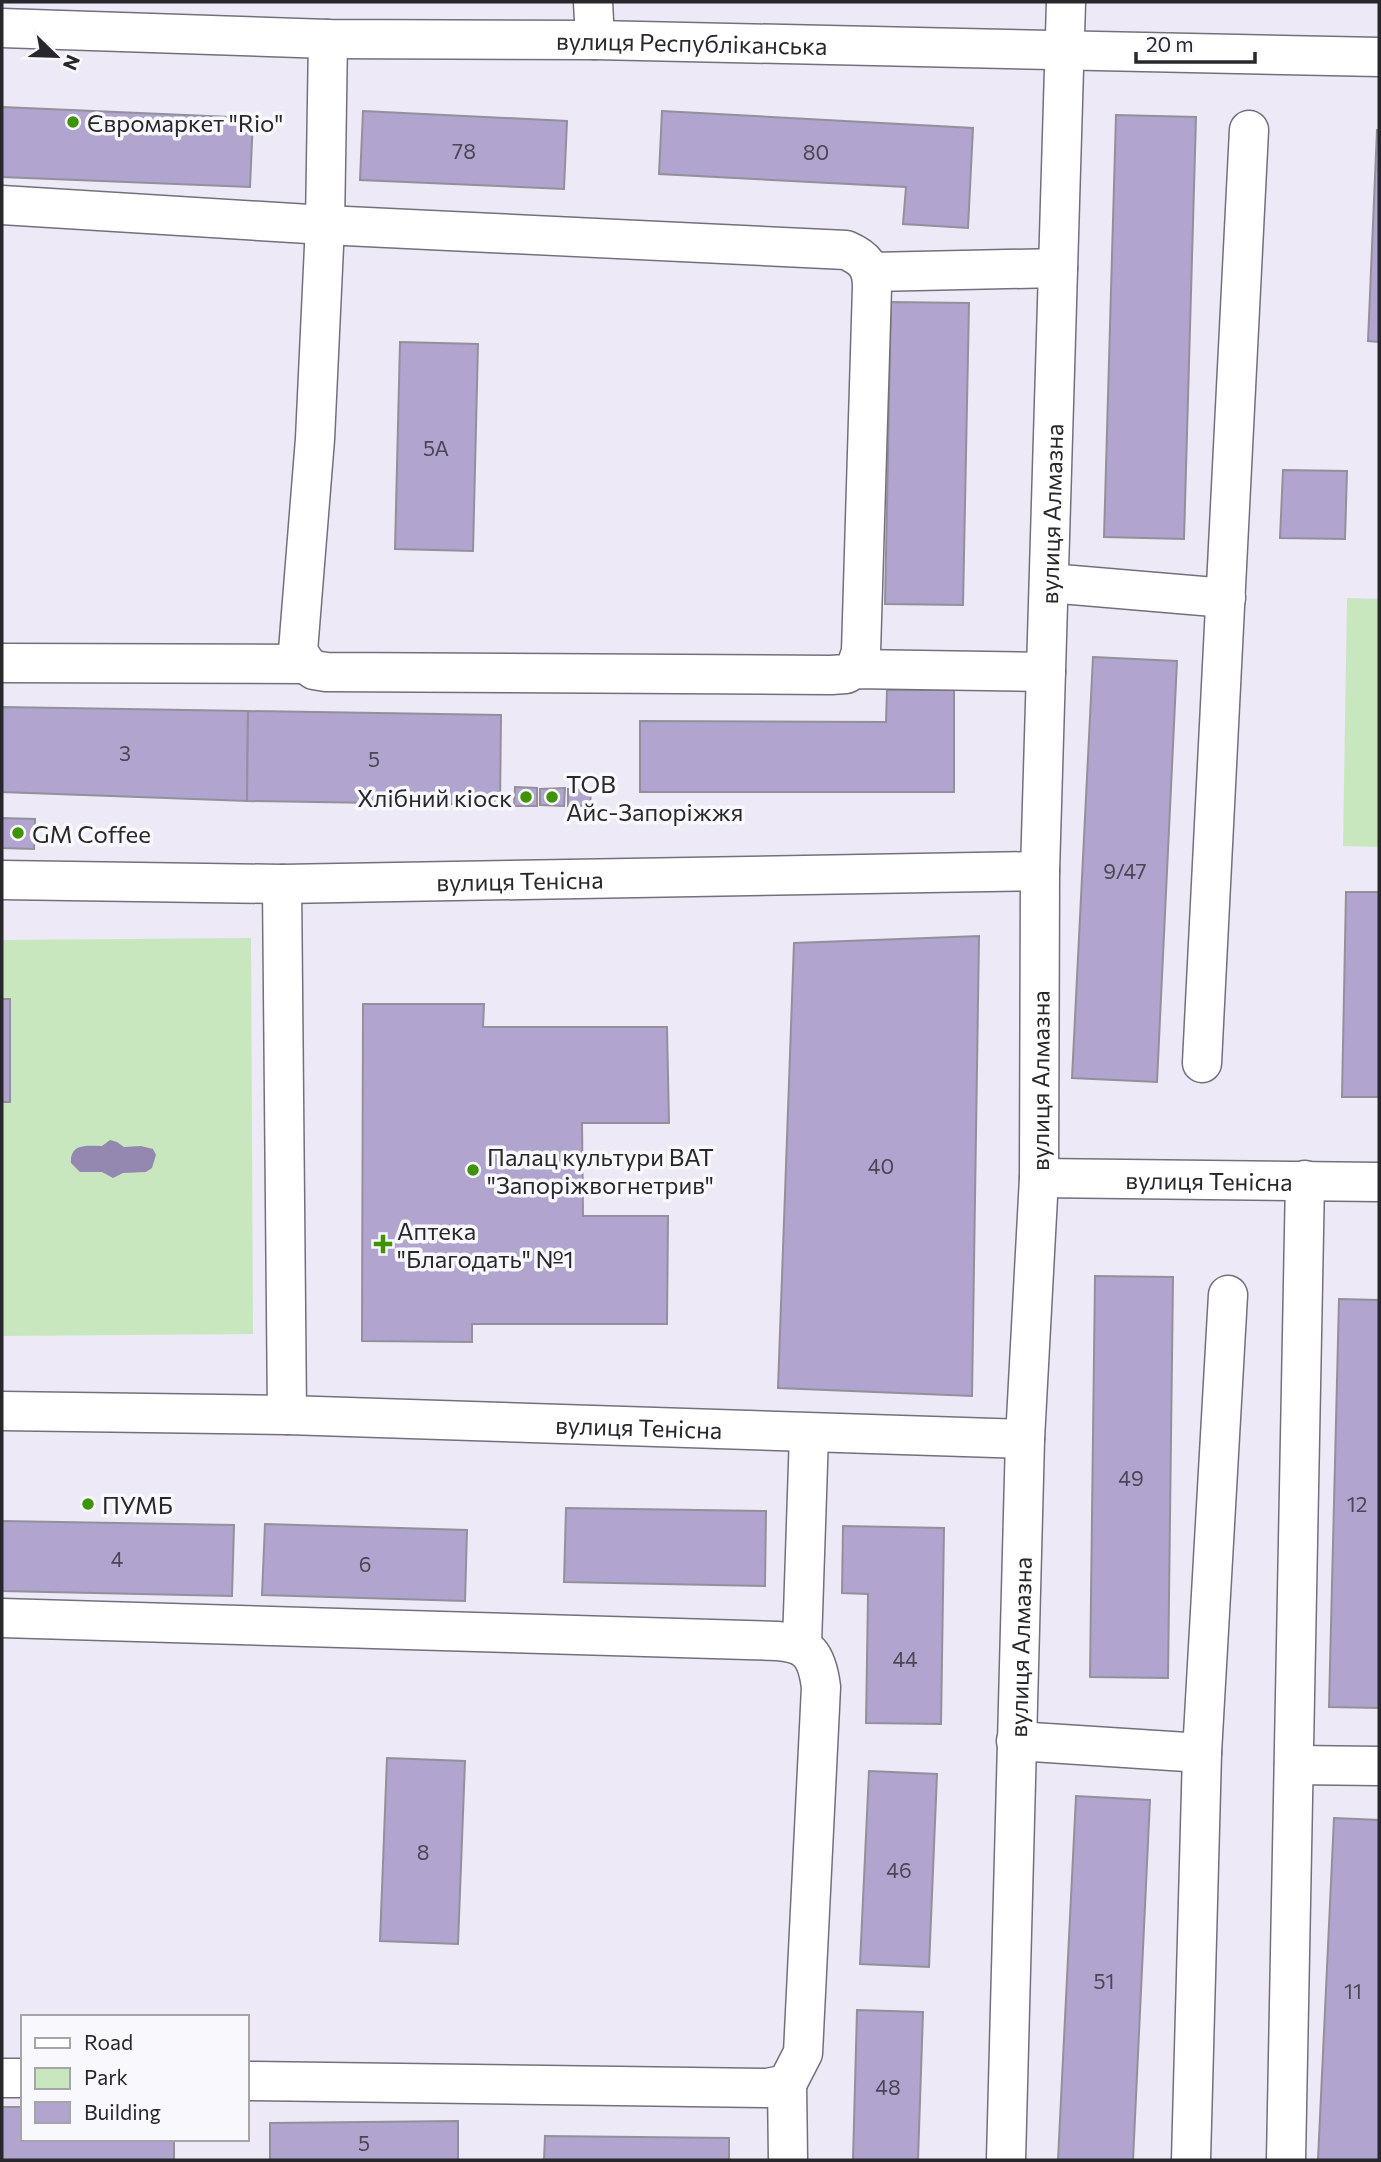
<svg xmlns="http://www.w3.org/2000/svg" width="1381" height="2162" viewBox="0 0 1381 2162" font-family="Commissioner,sans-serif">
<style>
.green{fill:#c9e7bf}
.water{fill:#9487b0}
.building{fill:#b1a4ce;stroke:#93909c;stroke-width:2}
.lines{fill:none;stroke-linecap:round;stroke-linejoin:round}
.minor-casing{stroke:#73707b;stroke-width:41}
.minor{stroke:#fff;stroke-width:38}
.poi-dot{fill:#3e9301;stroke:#f9f8fd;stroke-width:2.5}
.labels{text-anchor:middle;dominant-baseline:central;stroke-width:7;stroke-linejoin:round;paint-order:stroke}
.number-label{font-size:21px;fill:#4a4654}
.street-label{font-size:24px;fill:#28272b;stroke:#f9f8fd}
.poi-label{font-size:24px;fill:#28272b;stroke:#f9f8fd;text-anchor:start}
</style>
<rect width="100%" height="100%" fill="#ede9f6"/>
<g class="green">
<polygon points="1347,598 1379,599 1379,847 1343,846"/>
<polygon points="251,938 253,1334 2,1336 2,940"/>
</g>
<path class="water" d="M110 1140 117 1142 124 1147 141 1146 153 1149 156 1155 152 1168 146 1172 123 1173 113 1178 102 1172H80L71 1163C70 1143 87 1146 102 1146Z"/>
<g class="building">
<polygon points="2,107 253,118 250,187 2,177"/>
<polygon points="363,111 567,121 564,189 360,180"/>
<polygon points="662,111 973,128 968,228 903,224 906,187 659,174"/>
<polygon points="1116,115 1196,117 1184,539 1104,537"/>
<polygon points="1377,130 1379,130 1379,342 1368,341"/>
<polygon points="891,302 969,303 963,605 885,604"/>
<polygon points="400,342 478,344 473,551 395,549"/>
<polygon points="1283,470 1347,471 1345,539 1280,538"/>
<polygon points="1093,657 1177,661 1157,1082 1072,1078"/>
<polygon points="887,690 954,690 954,792 640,792 640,721 886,722"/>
<polygon points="2,707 248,711 247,801 2,792"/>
<polygon points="248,711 501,715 500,805 247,801"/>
<polygon points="515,787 537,788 537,806 514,806"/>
<polygon points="565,788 564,806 540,805 540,789"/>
<polygon points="568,789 591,790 590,806 568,806"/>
<polygon points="2,818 35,819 34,849 2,848"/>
<polygon points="1346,892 1379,892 1379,1097 1342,1097"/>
<polygon points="979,936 972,1396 778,1388 794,943"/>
<rect x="2" y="999" width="8" height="103"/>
<polygon points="363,1004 484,1004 483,1027 667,1027 669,1123 582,1123 583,1216 668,1216 667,1324 472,1324 472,1342 362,1341"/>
<polygon points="1095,1276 1173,1277 1168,1678 1090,1677"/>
<polygon points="1339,1299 1379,1300 1379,1708 1329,1707"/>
<polygon points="566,1508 766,1511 765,1586 564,1582"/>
<polygon points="2,1521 234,1525 232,1596 2,1591"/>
<polygon points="265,1524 467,1530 465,1601 262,1595"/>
<polygon points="843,1526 944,1528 941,1724 866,1723 868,1594 842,1593"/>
<polygon points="387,1758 465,1761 458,1944 380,1941"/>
<polygon points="869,1771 937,1774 929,1967 860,1964"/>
<polygon points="1076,1796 1150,1800 1133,2160 1058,2160"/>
<polygon points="1334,1818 1379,1820 1379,2160 1318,2160"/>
<polygon points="857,2010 923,2012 918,2160 853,2160"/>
<polygon points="2,2107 23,2107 23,2139 174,2139 174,2160 2,2160"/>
<polygon points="458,2121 458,2160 270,2160 270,2123"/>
<polygon points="545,2136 729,2138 729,2160 544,2160"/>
</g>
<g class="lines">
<g class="minor-casing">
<g id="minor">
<polyline points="593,2 595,40"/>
<path id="s1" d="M2 28 328 39 595 40 1379 57"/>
<path d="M2 205 325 225 846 250C865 258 872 267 872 287L861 652 855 669"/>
<polyline points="872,272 1058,268"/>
<polyline points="1049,583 1226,598"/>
<polyline points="2,663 306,664 298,651 315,439 325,225 328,39"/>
<polyline points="306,664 314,670 326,672 831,675 846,674 855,669 1046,672"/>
<path id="s2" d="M2 880 282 884 1040 871"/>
<polyline points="282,884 287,1415"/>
<polyline points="1202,1063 1249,130"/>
<path id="s3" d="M1039 1178 1379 1182"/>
<path id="s4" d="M2 1411 287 1415 1025 1439"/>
<path d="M2 1618 777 1641C809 1643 817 1656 821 1687L803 2053 787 2084 767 2088 247 2081"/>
<polyline points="802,1644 809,1434"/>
<polyline points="1016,1741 1202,1753"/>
<polyline points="1294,1765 1379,1766"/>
<polyline points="2,2078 23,2078"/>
<polyline points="787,2084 788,2160"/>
<path id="s5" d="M1006 2160 1025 1439 1039 1178 1040 871 1066 2"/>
<polyline points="1191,2160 1202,1753 1228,1295"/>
<polyline points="1286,2160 1305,1180"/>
</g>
</g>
<use href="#minor" class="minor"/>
</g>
<g class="poi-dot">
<circle cx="73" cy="122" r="7"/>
<circle cx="526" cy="797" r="7"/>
<circle cx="552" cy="797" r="7"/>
<circle cx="18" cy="833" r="7"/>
<circle cx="473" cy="1170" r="7"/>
<path d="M379.5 1233.5h7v7h7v7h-7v7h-7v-7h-7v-7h7z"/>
<circle cx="88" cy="1504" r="7"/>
</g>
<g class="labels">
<g class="number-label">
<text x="464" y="150">78</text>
<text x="816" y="151">80</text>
<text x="436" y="447">5А</text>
<text x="125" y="752">3</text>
<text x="374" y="758">5</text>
<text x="1125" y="870">9/47</text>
<text x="881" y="1165">40</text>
<text x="1131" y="1477">49</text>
<text x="1357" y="1503">12</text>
<text x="117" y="1558">4</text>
<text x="365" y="1563">6</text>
<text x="905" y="1658">44</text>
<text x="423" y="1851">8</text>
<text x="899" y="1869">46</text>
<text x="1104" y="1980">51</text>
<text x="1353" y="1990">11</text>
<text x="888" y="2086">48</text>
<text x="364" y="2142">5</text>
</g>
<g class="street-label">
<text stroke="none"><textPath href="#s1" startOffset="690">вулиця Республіканська</textPath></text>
<text stroke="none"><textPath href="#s5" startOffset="1647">вулиця Алмазна</textPath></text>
<text stroke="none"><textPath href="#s2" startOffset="518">вулиця Тенісна</textPath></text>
<text stroke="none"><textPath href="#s5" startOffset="1080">вулиця Алмазна</textPath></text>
<text stroke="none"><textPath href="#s3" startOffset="170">вулиця Тенісна</textPath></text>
<text stroke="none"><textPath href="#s4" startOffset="637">вулиця Тенісна</textPath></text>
<text stroke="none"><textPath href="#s5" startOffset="513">вулиця Алмазна</textPath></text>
</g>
<g class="poi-label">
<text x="87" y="122">Євромаркет "Rio"</text>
<text x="566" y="783">ТОВ<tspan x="566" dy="28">Айс-Запоріжжя</tspan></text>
<text x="512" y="797" text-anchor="end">Хлібний кіоск</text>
<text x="32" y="833">GM Coffee</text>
<text x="487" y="1156">Палац культури ВАТ<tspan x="487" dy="28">"Запоріжвогнетрив"</tspan></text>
<text x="397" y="1230">Аптека<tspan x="397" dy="28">"Благодать" №1</tspan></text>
<text x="102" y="1504">ПУМБ</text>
</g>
</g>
<rect width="1381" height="2162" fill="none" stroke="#28272b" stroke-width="7"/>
<rect x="21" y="2015" width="228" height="126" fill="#f9f8fd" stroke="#a5a4a9" stroke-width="2"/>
<rect x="35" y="2038" width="35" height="10" fill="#ffffff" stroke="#a5a4a9" stroke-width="2"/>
<text x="84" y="2050" font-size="21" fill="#28272b">Road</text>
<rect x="35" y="2068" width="35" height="21" fill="#c9e7bf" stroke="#a5a4a9" stroke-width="2"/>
<text x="84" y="2085" font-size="21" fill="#28272b">Park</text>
<rect x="35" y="2102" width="35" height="21" fill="#b1a4ce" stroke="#a5a4a9" stroke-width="2"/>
<text x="84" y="2120" font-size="21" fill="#28272b">Building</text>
<g transform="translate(56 56) rotate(113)" stroke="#f9f8fd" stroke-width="5" paint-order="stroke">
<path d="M0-5L12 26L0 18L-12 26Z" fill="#28272b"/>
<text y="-10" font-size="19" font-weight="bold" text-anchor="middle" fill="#28272b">N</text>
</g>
<path d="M1136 52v10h119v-10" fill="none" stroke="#28272b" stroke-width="3.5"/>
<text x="1146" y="52" font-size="21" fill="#28272b" stroke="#f9f8fd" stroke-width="5" paint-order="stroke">20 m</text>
</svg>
